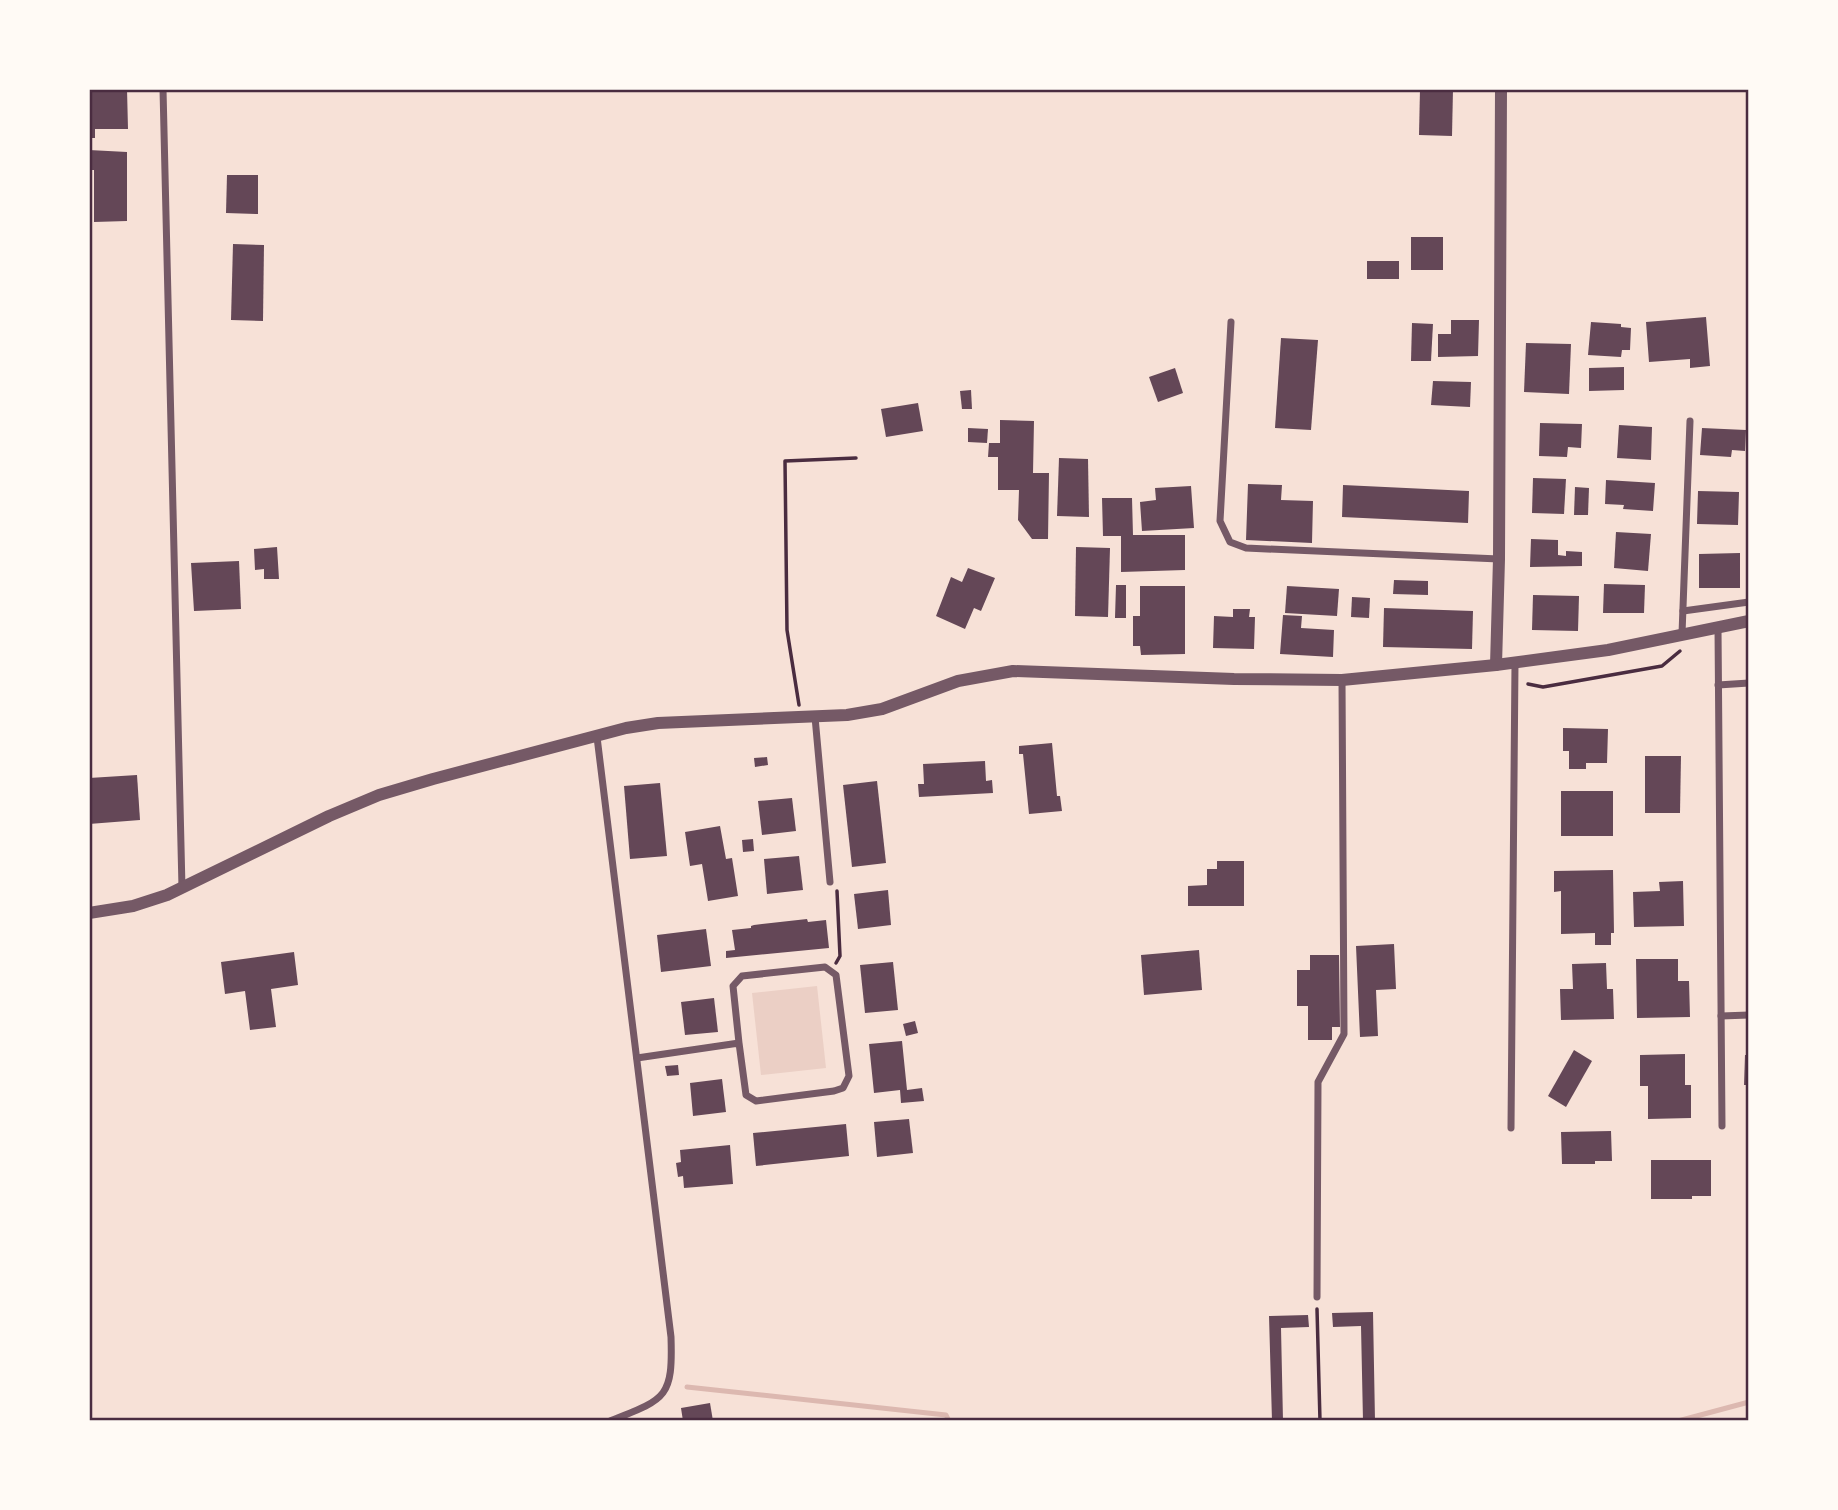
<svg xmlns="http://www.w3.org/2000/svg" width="1838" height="1510" viewBox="0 0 1838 1510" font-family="'Noto Serif',serif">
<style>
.green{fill:#ebcfc5}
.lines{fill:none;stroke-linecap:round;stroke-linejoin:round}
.stream{stroke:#dcb8b0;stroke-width:5}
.building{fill:#644757}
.path{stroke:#4a2c40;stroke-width:3.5}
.minor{stroke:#755966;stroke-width:7}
.tertiary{stroke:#755966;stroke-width:12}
.neatline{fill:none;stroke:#4a2c40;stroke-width:2.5}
</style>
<rect width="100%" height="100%" fill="#f7e1d7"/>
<polygon class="green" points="817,986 826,1068 761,1075 752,993"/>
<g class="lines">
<g class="stream">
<polyline points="687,1387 946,1415 949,1421"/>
<polyline points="1678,1421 1749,1402"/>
</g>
</g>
<g class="building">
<polygon points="89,89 127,89 128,129 95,129 95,138 89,138"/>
<polygon points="1420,89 1453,89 1452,136 1419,135"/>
<polygon points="89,150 127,152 127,221 94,222 94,170 89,170"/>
<polygon points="227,175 258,175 258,214 226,213"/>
<rect x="1411" y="237" width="32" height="33"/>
<polygon points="233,244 264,245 263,321 231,320"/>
<rect x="1367" y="261" width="32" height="18"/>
<polygon points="1706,317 1710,366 1690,368 1690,359 1649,362 1646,322"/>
<polygon points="1451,320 1479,320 1478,356 1438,357 1438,334 1451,334"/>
<polygon points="1591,322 1621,324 1621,327 1631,328 1630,350 1622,350 1621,357 1588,355"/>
<polygon points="1412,323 1433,324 1431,361 1411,361"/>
<polygon points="1281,338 1318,340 1311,430 1275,428"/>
<polygon points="1526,343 1571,344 1569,394 1524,392"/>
<polygon points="1624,367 1624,390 1589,391 1589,368"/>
<polygon points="1175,368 1183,393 1158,402 1149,377"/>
<polygon points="1433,381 1471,382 1470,407 1431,405"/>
<polygon points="971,390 972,409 962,409 960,391"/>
<polygon points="918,403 923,431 886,437 881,409"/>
<polygon points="1000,420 1034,421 1033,473 1049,473 1048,539 1032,539 1018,520 1019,490 998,490 998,457 988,457 989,443 1000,443"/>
<polygon points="1540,423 1582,424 1581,448 1568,447 1567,457 1539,456"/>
<polygon points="1619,425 1652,427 1651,460 1617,458"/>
<polygon points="968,428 988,429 987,443 968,442"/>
<polygon points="1702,428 1746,430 1745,451 1732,450 1731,457 1700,455"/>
<polygon points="1059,458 1088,459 1089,517 1057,516"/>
<polygon points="1533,478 1566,479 1564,514 1532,513"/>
<polygon points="1606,480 1655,483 1653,511 1623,509 1624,505 1605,504"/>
<polygon points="1248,484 1282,485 1281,500 1313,501 1312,543 1246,540"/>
<polygon points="1343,485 1469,491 1468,523 1342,517"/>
<polygon points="1191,486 1194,528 1142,531 1140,502 1156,500 1155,488"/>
<polygon points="1575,487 1589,488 1588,515 1574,515"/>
<polygon points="1698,491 1739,492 1738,525 1697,524"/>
<polygon points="1102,498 1132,498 1133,535 1185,535 1185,570 1121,572 1121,536 1103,536"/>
<polygon points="1616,532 1651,534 1648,571 1614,568"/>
<polygon points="1531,539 1558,540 1558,555 1566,556 1566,551 1582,552 1582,566 1530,567"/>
<polygon points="277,547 279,579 264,579 264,569 255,570 254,549"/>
<polygon points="1076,547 1110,548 1108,617 1075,616"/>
<polygon points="1740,553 1740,588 1699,588 1699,554"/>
<polygon points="239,561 241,609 194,611 191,563"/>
<polygon points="968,568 995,578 981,611 974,608 965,629 936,616 951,577 962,582"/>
<polygon points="1394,580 1428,581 1428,595 1393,594"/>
<polygon points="1604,584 1645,585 1644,613 1603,613"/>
<polygon points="1116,585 1126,585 1126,618 1115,618"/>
<polygon points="1140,586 1185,586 1185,654 1141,655 1140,646 1133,646 1133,616 1140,616"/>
<polygon points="1287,586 1339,589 1337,616 1285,613"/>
<polygon points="1533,595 1579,596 1578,631 1532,630"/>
<polygon points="1352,597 1370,598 1369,618 1351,617"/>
<polygon points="1384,608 1473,611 1472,649 1383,647"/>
<polygon points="1233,609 1250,609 1249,617 1255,617 1254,649 1213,648 1214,616 1233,617"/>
<polygon points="1283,615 1302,616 1301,628 1334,630 1333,657 1280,654"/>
<polygon points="1563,728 1608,729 1607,763 1586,763 1586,769 1569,769 1569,751 1563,751"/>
<polygon points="1052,743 1057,796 1060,796 1062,811 1029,814 1023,754 1019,754 1019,746"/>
<polygon points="1645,756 1681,756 1680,813 1645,813"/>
<polygon points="767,757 768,765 755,767 754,758"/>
<polygon points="985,761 986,781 992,780 993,793 919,797 918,784 924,784 923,764"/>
<polygon points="137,775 140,820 89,824 89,778"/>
<polygon points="877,781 886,863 852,867 843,785"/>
<polygon points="660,783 667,856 630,859 624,786"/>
<rect x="1561" y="791" width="52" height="45"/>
<polygon points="792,798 796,831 762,835 758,801"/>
<polygon points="720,826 726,859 732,858 738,896 708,901 702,864 690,866 685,832"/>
<polygon points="753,839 754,851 743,852 742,840"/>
<polygon points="799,856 803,890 767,894 764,859"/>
<polygon points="1217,861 1244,861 1244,906 1188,906 1188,886 1207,885 1207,869 1217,869"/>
<polygon points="1613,870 1614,933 1611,933 1611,945 1595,945 1595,933 1561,934 1561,891 1554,892 1554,871"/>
<polygon points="1683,881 1684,926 1634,927 1633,892 1660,891 1659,882"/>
<polygon points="888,890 891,925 858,929 854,894"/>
<polygon points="807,919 808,922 826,920 829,948 726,958 726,951 735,950 732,930 751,928 751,926 754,925"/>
<polygon points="706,929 711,966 661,972 657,935"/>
<polygon points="1394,944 1396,989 1376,990 1378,1036 1360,1037 1356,946"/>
<polygon points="1199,950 1202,990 1144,995 1141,955"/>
<polygon points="294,952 298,985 271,989 276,1027 250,1030 245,991 225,994 221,962"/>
<polygon points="1310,955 1339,955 1340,1027 1332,1027 1332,1040 1308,1040 1308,1006 1297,1006 1297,970 1310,970"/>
<polygon points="1636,959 1678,959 1678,981 1689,981 1690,1017 1637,1018"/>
<polygon points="893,962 898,1010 865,1013 860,965"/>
<polygon points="1606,963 1607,989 1613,989 1614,1019 1561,1020 1560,989 1573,989 1572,964"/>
<polygon points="714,998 718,1032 685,1035 681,1002"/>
<polygon points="915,1021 918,1033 906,1036 903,1024"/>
<polygon points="902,1041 907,1090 922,1088 924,1101 901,1103 900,1090 874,1093 869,1044"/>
<polygon points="1574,1050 1592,1061 1566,1107 1548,1096"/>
<polygon points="1685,1054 1685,1085 1691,1085 1691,1118 1648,1119 1648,1086 1640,1086 1640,1055"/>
<polygon points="1745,1055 1749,1055 1749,1085 1744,1085"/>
<polygon points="678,1065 679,1075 667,1076 665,1066"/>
<polygon points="722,1079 726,1112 693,1116 690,1083"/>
<polygon points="909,1119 913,1153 877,1157 874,1122"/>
<polygon points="846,1124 849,1156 756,1166 753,1133"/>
<polygon points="1611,1131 1612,1161 1595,1161 1595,1164 1562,1164 1561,1132"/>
<polygon points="730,1145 733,1184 684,1188 683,1176 678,1177 676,1163 681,1162 680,1150"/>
<polygon points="1651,1160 1711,1160 1711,1196 1692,1196 1692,1199 1651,1199"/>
<polygon points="1373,1312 1375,1421 1363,1421 1361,1326 1333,1327 1332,1313"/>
<polygon points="1308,1315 1309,1327 1281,1328 1283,1421 1272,1421 1269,1316"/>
<polygon points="710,1403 713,1421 683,1421 681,1408"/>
</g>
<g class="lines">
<g class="path">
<polyline points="1528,684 1543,687 1662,666 1680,651"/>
<polyline points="799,705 787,630 785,461 856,458"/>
<polyline points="836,963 840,956 837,891"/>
<polyline points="1317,1309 1320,1421"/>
</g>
<g class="minor">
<polyline points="163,89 182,888"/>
<polyline points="1231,322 1220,521 1230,542 1246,548 1499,559"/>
<polyline points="1683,611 1749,602"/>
<polyline points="1718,628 1722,1126"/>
<polyline points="1682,634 1690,421"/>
<polyline points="1718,685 1749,683"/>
<polyline points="815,717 830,882"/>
<path d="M597 737 671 1337C673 1398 666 1399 610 1421"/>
<polyline points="1721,1016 1749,1015"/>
<polyline points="637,1058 739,1043 746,1095 756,1101 834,1091 843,1088 849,1076 836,975 825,967 742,976 733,986 739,1043"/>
<polyline points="1511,1128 1515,663"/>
<polyline points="1317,1297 1318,1082 1344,1034 1342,680"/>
</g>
<g class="tertiary">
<polyline points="1496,665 1499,559 1501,89"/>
<polyline points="89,913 133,906 167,895 329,816 379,795 433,779 626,728 658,723 847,715 882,709 958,681 1013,671 1234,679 1342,680 1496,665 1608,650 1749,621"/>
</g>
</g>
<rect width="1838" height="1510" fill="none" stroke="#fffaf5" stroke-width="182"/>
<rect x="91" y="91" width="1656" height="1328" class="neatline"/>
</svg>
